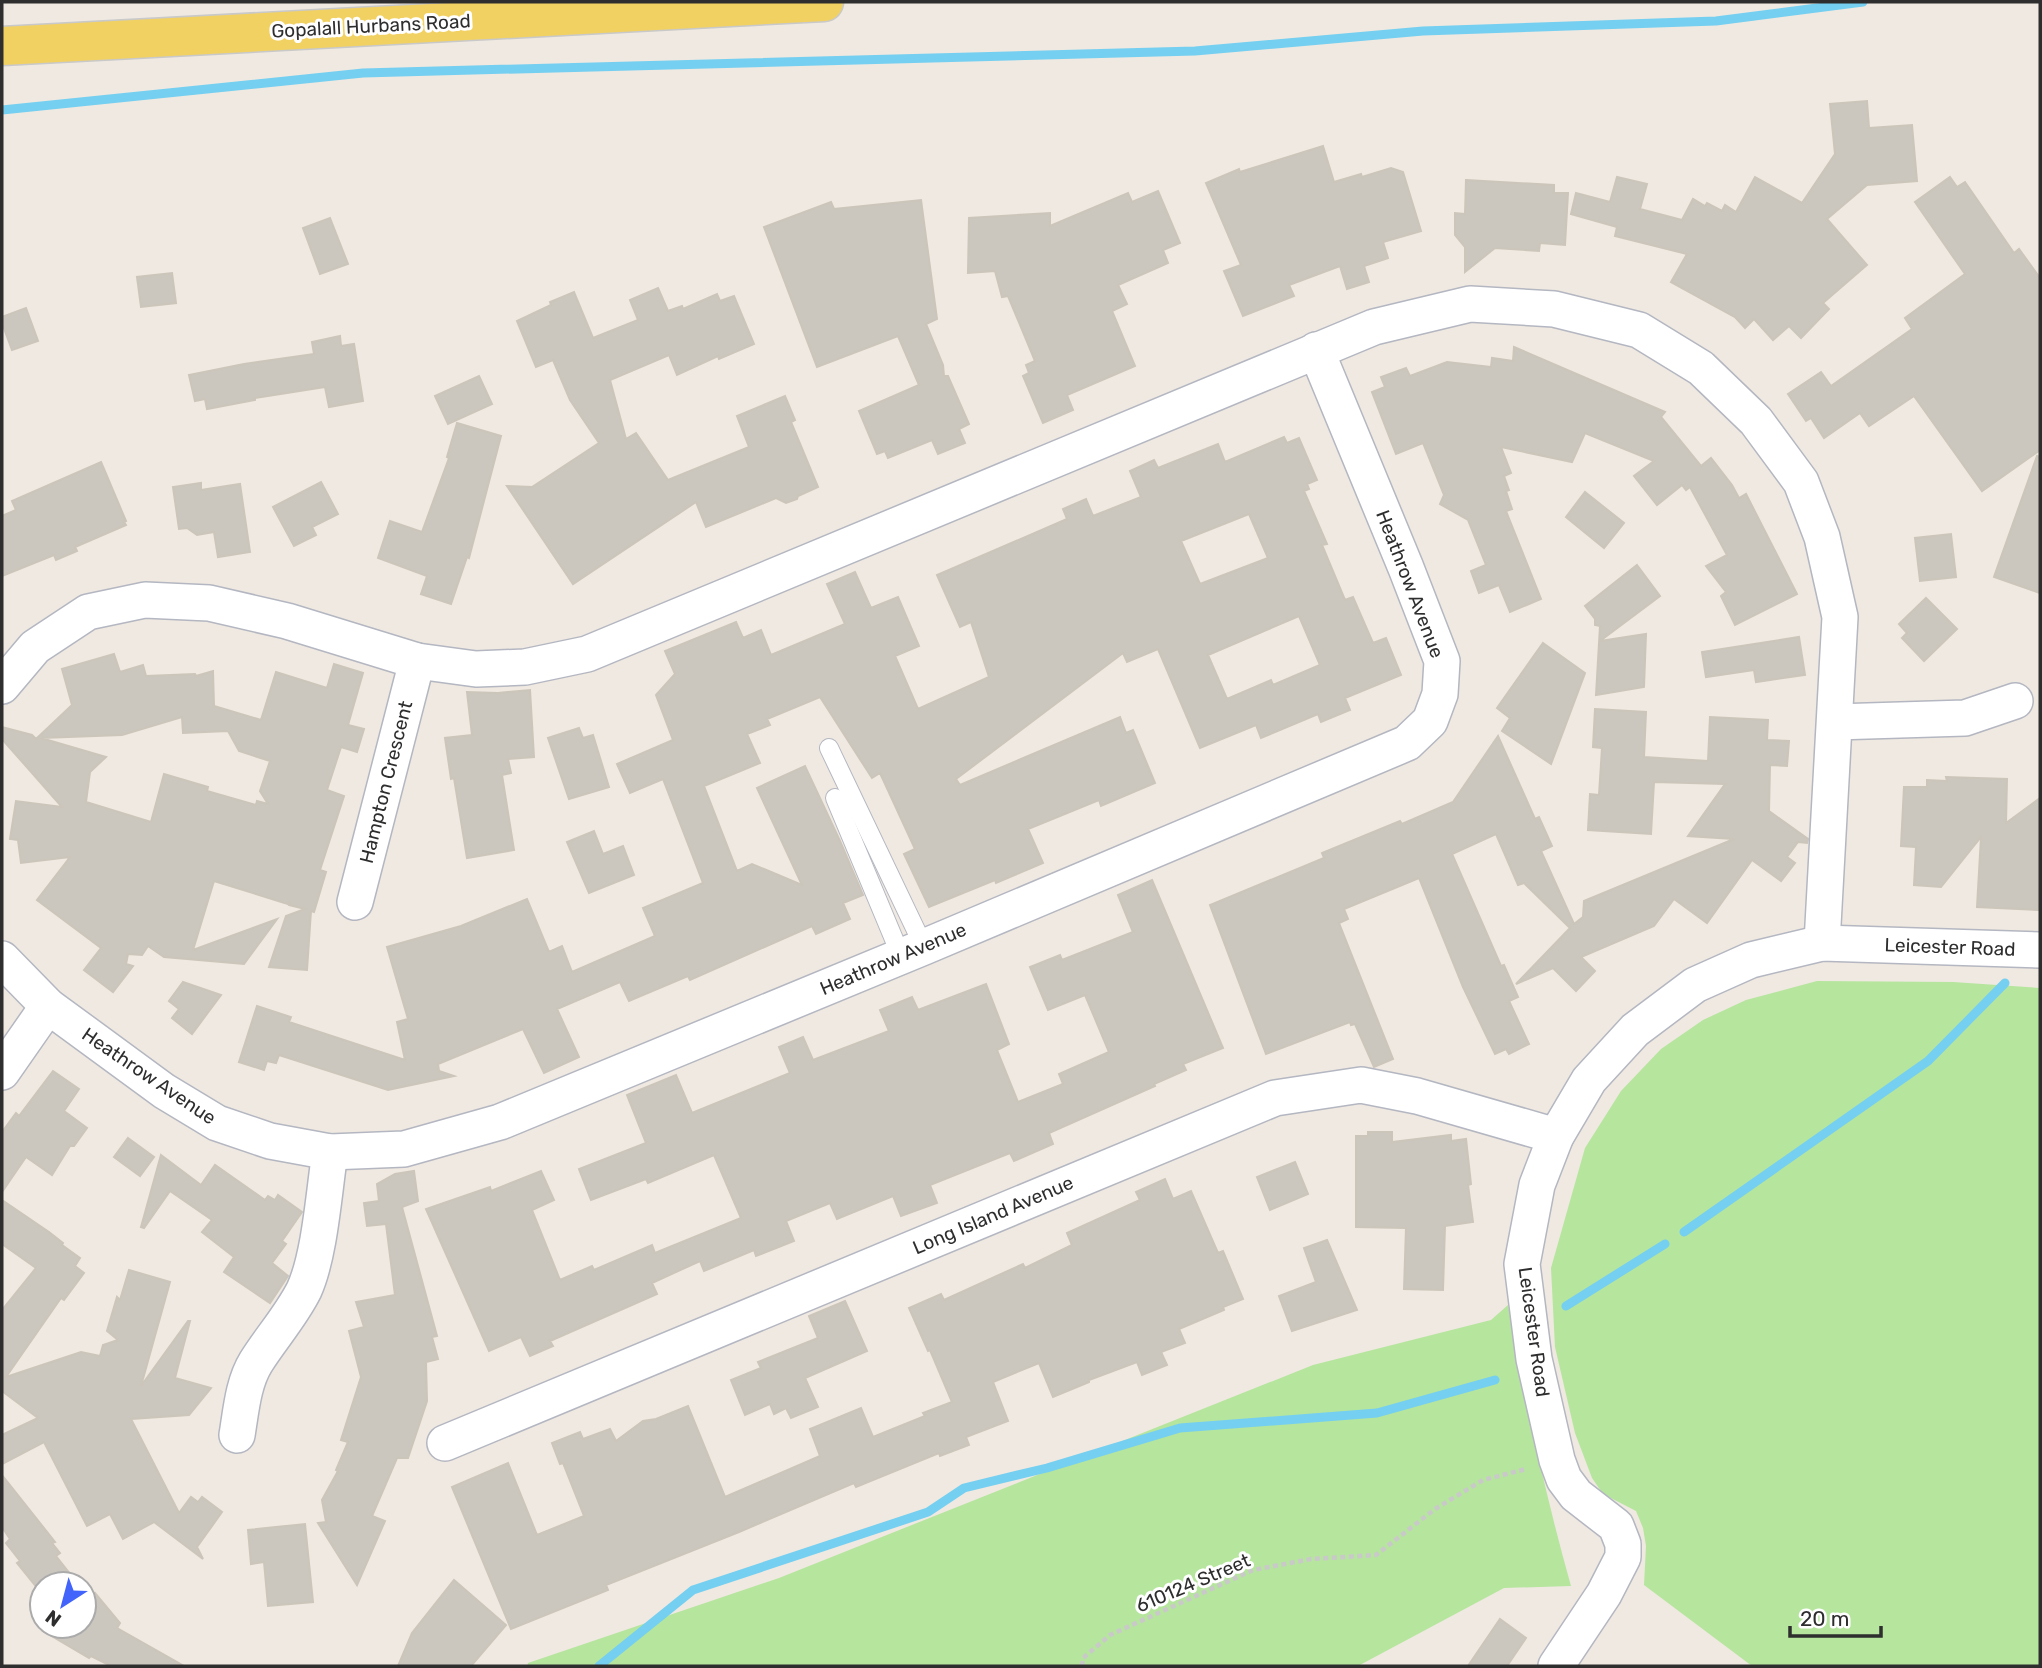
<svg xmlns="http://www.w3.org/2000/svg" width="2042" height="1668" viewBox="0 0 2042 1668" font-family="Rubik,sans-serif">
<style>
.green{fill:#b6e59e}
.lines{fill:none;stroke-linecap:round;stroke-linejoin:round}
.stream{stroke:#75cff0;stroke-width:9}
.building{fill:#cbc7bf;stroke:#cbc5ba;stroke-width:2;fill-rule:evenodd}
.lane-casing{stroke:#b4b7c1;stroke-width:20}
.street-casing{stroke:#b4b7c1;stroke-width:38}
.primary-casing{stroke:#c9c9c9;stroke-width:41}
.path{stroke:#c9c9c9;stroke-width:4.5;stroke-dasharray:5 3.5;stroke-linecap:butt}
.lane{stroke:#fff;stroke-width:18}
.street{stroke:#fff;stroke-width:35}
.primary{stroke:#f2d163;stroke-width:38}
.labels{text-anchor:middle;dominant-baseline:central;stroke-width:6;stroke-linejoin:round;paint-order:stroke}
.street-label{font-size:19px;fill:#2e2e2e;stroke:#fff}
</style>
<rect width="100%" height="100%" fill="#efe9e1"/>
<g class="green">
<polygon points="1817,981 1953,982 2040,988 2040,1666 1752,1666 1644,1585 1646,1546 1643,1528 1636,1511 1603,1494 1592,1478 1575,1433 1555,1347 1551,1268 1585,1148 1621,1091 1661,1049 1703,1020 1746,1000"/>
<path d="M1508 1305C1525 1400 1545 1494 1571 1586L1504 1588 1358 1666H527L528 1663 779 1578 1313 1365 1491 1320Z"/>
</g>
<g class="lines">
<g class="stream">
<polyline points="2,110 363,73 1195,51 1423,31 1716,21 1863,2"/>
<polyline points="1684,1232 1928,1061 2005,983"/>
<polyline points="1566,1306 1665,1244"/>
<polyline points="599,1666 693,1590 928,1512 964,1488 1047,1468 1180,1428 1377,1413 1495,1380"/>
</g>
</g>
<g class="building">
<polygon points="1867,101 1869,128 1912,125 1917,181 1867,185 1827,219 1867,265 1823,303 1829,309 1801,338 1789,326 1773,340 1754,319 1745,328 1735,317 1671,282 1687,254 1615,236 1617,227 1571,214 1576,193 1610,202 1617,177 1647,184 1640,209 1682,220 1693,199 1705,206 1707,203 1722,211 1725,205 1736,212 1755,177 1802,203 1835,154 1830,104"/>
<polygon points="1323,146 1334,182 1361,174 1362,177 1391,168 1403,172 1421,231 1383,242 1388,258 1364,266 1369,282 1347,289 1340,266 1289,285 1294,296 1243,316 1224,271 1241,265 1206,183 1239,169 1240,172"/>
<polygon points="1950,177 1957,187 1965,182 2014,253 2019,249 2040,278 2040,450 1982,491 1914,396 1869,426 1860,413 1824,438 1811,418 1806,421 1788,394 1821,372 1831,386 1912,329 1905,318 1965,274 1915,202"/>
<polygon points="1466,180 1554,185 1554,193 1568,193 1565,245 1540,243 1539,251 1495,248 1465,272 1465,247 1455,235 1455,213 1465,214"/>
<polygon points="1158,191 1180,243 1163,250 1168,263 1118,285 1127,304 1112,311 1135,366 1067,395 1073,410 1043,423 1023,376 1029,373 1026,365 1035,361 1008,296 1002,297 995,271 968,273 969,218 1050,213 1050,226 1128,193 1132,202"/>
<polygon points="921,200 937,319 926,324 943,365 944,376 948,376 969,424 959,429 965,443 938,454 932,440 888,458 885,451 877,454 859,411 919,385 898,336 817,367 764,227 831,202 834,209"/>
<polygon points="330,218 348,264 320,274 303,228"/>
<polygon points="172,273 176,303 141,307 137,277"/>
<polygon points="658,288 668,311 682,306 683,309 717,294 720,301 734,296 754,344 719,359 718,356 677,375 669,355 610,380 626,439 636,433 668,480 749,447 737,416 785,396 795,420 791,422 818,487 798,496 797,499 786,503 776,498 706,527 696,502 573,584 507,486 532,487 599,443 570,400 553,360 536,367 517,321 551,305 550,302 574,292 593,338 638,320 630,300"/>
<polygon points="26,308 38,341 12,350 2,323 2,317"/>
<polygon points="340,336 341,346 354,344 363,401 329,407 325,387 255,398 255,400 207,409 205,399 195,401 189,375 244,364 314,354 312,342"/>
<polygon points="1514,347 1665,412 1661,417 1701,466 1711,458 1732,485 1739,498 1746,494 1797,594 1735,625 1721,596 1726,592 1706,566 1727,555 1690,487 1686,490 1682,485 1657,505 1634,476 1654,461 1585,433 1572,462 1501,447 1511,473 1504,476 1509,490 1506,491 1512,509 1506,511 1541,599 1510,612 1499,585 1479,593 1471,571 1486,565 1468,520 1440,504 1444,495 1423,443 1396,454 1372,392 1385,387 1381,377 1406,368 1410,376 1447,362 1491,367 1492,358 1513,361"/>
<polygon points="479,376 492,404 448,424 435,396"/>
<polygon points="457,423 501,436 469,558 467,557 451,604 421,594 427,576 378,558 390,521 422,532 449,458 447,457"/>
<path d="M1284 437 1287 443 1299 438 1317 480 1307 484 1309 489 1304 491 1327 544 1322 545 1345 600 1353 597 1373 643 1386 638 1401 675 1345 698 1350 710 1321 722 1318 714 1261 738 1256 725 1200 748 1158 649 1127 662 1123 653 956 779 960 785 1120 717 1126 733 1133 730 1155 783 1101 806 1099 800 1028 829 1043 863 996 883 995 880 929 907 904 854 915 849 880 773 872 778 820 697 767 719 770 725 747 734 760 763 704 786 737 871 752 864 802 885 757 788 805 766 840 841 863 895 843 903 850 919 816 934 812 926 690 980 688 976 629 1001 620 982 557 1009 579 1057 544 1073 523 1029 438 1064 439 1071 454 1076 388 1090 279 1055 276 1063 267 1061 264 1070 239 1062 257 1006 291 1017 289 1022 405 1060 397 1022 408 1019 387 947 461 926 527 899 549 952 562 946 572 972 655 936 643 908 703 883 663 779 630 793 617 764 673 740 656 695 675 674 665 651 736 622 743 638 761 630 771 655 845 624 827 584 855 572 871 608 898 597 919 646 895 656 918 709 989 677 971 622 960 627 937 575 1067 519 1063 509 1086 499 1093 516 1141 497 1130 471 1154 460 1158 468 1218 444 1225 462ZM1249 514 1268 558 1200 584 1181 541ZM1299 616 1320 665 1273 685 1271 680 1227 699 1208 655Z"/>
<polygon points="2037,456 2040,457 2040,593 1994,577"/>
<polygon points="101,462 126,521 124,522 126,525 75,547 77,551 56,560 54,555 2,576 2,516 16,510 12,501"/>
<polygon points="321,482 338,514 312,527 316,535 294,546 273,507"/>
<polygon points="201,483 201,490 240,484 250,552 218,557 214,532 197,535 187,528 179,529 173,487"/>
<polygon points="1585,492 1624,523 1604,548 1566,517"/>
<polygon points="1951,534 1956,577 1920,581 1915,538"/>
<polygon points="1637,565 1660,596 1600,641 1646,634 1644,687 1596,695 1600,626 1595,625 1595,619 1585,606"/>
<polygon points="1926,598 1957,629 1924,661 1902,638 1907,633 1899,624"/>
<polygon points="1799,637 1805,675 1756,682 1754,670 1706,677 1702,652"/>
<polygon points="1543,643 1585,673 1551,764 1502,731 1510,718 1497,708"/>
<path d="M114 654 120 672 143 665 146 676 195 674 196 676 213 671 214 706 261 720 276 672 327 688 334 664 363 673 348 725 364 729 357 752 341 747 327 790 344 796 320 870 326 872 314 912 311 911 307 970 269 967 286 916 305 909 289 905 290 901 288 904 214 881 193 950 277 919 244 964 164 957 148 946 142 955 128 954 126 964 133 966 113 992 84 970 101 948 37 900 70 857 21 863 18 840 10 839 16 801 62 807 2 739V727L32 735 36 739 72 705 62 669ZM182 717 183 733 228 731 239 751 270 761 260 791 268 804 257 801 256 805 207 791 208 787 164 774 151 822 86 802 90 772 106 757 41 738 122 735Z"/>
<polygon points="530,690 534,757 508,759 511,773 502,775 514,850 467,858 454,778 451,779 445,738 472,735 467,692 498,693"/>
<polygon points="1595,709 1646,712 1644,757 1708,761 1710,717 1768,720 1767,740 1789,741 1787,766 1770,765 1769,811 1808,839 1807,843 1798,842 1787,857 1795,863 1781,881 1752,860 1707,923 1674,899 1654,926 1581,957 1595,971 1576,991 1553,968 1516,984 1570,928 1524,883 1518,885 1496,834 1452,854 1501,966 1504,965 1518,997 1509,1001 1529,1044 1509,1054 1506,1049 1495,1054 1463,987 1419,878 1344,909 1348,919 1339,923 1393,1059 1374,1067 1355,1024 1351,1025 1350,1022 1266,1054 1210,905 1324,858 1322,853 1400,821 1402,824 1453,802 1498,736 1535,819 1539,817 1552,846 1541,851 1574,924 1583,917 1584,901 1734,839 1688,836 1725,784 1654,782 1651,834 1588,830 1590,794 1599,795 1602,748 1593,747"/>
<polygon points="579,728 583,738 593,735 609,787 569,799 548,738"/>
<polygon points="1946,777 2007,779 2006,823 2040,798 2040,884 2038,910 1977,907 1981,837 1941,887 1914,885 1916,847 1901,846 1904,787 1927,787 1927,780 1947,781"/>
<polygon points="594,831 603,854 623,846 634,875 589,893 567,842"/>
<polygon points="1152,880 1223,1048 1183,1064 1186,1070 1154,1084 1155,1086 1049,1133 1053,1144 1014,1161 1010,1153 930,1185 937,1203 901,1216 893,1196 837,1219 830,1203 786,1221 794,1241 756,1256 754,1250 704,1271 700,1261 652,1283 657,1294 550,1341 553,1346 530,1356 521,1337 489,1351 426,1209 490,1187 491,1191 541,1171 554,1200 532,1210 560,1280 592,1266 594,1270 652,1245 655,1253 741,1218 714,1155 648,1183 646,1179 591,1200 579,1169 646,1143 627,1095 676,1075 692,1113 790,1073 779,1047 803,1037 813,1060 889,1031 880,1010 912,997 918,1010 986,984 1009,1044 997,1050 1018,1102 1063,1084 1059,1074 1109,1052 1085,995 1048,1010 1030,967 1060,955 1062,960 1133,932 1118,895"/>
<polygon points="183,982 221,995 192,1034 172,1018 179,1009 169,1001"/>
<polygon points="53,1071 79,1089 64,1111 87,1128 74,1146 70,1146 52,1175 26,1157 2,1192 2,1132 16,1113 19,1116"/>
<polygon points="1368,1132 1392,1132 1392,1142 1451,1135 1451,1141 1466,1139 1471,1184 1468,1185 1473,1222 1445,1226 1443,1290 1404,1289 1406,1228 1356,1227 1356,1136 1368,1136"/>
<polygon points="128,1138 154,1157 140,1176 114,1157"/>
<polygon points="161,1155 201,1185 215,1165 265,1200 268,1196 275,1200 278,1195 302,1212 282,1241 286,1244 272,1263 288,1276 270,1303 224,1272 234,1257 202,1232 212,1220 170,1191 144,1228 141,1227"/>
<polygon points="1295,1162 1308,1194 1270,1210 1257,1177"/>
<polygon points="414,1171 418,1201 402,1207 437,1336 432,1337 438,1359 426,1362 427,1401 408,1458 397,1458 372,1516 385,1521 357,1585 318,1523 326,1522 322,1500 338,1471 336,1470 348,1442 341,1440 361,1377 349,1331 364,1327 356,1302 395,1295 386,1224 367,1226 364,1203 379,1201 377,1184 395,1174"/>
<polygon points="1165,1179 1173,1199 1191,1191 1218,1253 1223,1251 1243,1299 1223,1307 1224,1310 1179,1329 1185,1343 1161,1352 1167,1365 1142,1375 1137,1362 1089,1380 1089,1382 1053,1397 1039,1363 993,1382 1008,1421 966,1437 969,1445 940,1456 939,1453 856,1487 854,1483 739,1532 606,1585 608,1590 511,1629 452,1487 508,1463 537,1535 584,1516 563,1463 560,1464 552,1443 580,1432 583,1439 610,1429 616,1441 643,1421 656,1419 688,1406 725,1497 820,1456 810,1429 861,1408 873,1437 925,1416 923,1413 952,1402 930,1350 928,1351 909,1308 941,1294 944,1300 1023,1264 1025,1268 1072,1245 1067,1233 1140,1200 1136,1192"/>
<polygon points="2,1200 49,1232 63,1243 62,1245 80,1258 75,1266 84,1273 64,1300 61,1298 6,1377 81,1352 100,1356 103,1345 118,1340 107,1331 117,1297 120,1300 129,1270 170,1282 141,1386 188,1321 190,1321 175,1378 211,1388 189,1415 131,1419 179,1513 191,1497 198,1502 202,1497 222,1512 197,1547 203,1559 154,1522 123,1539 110,1514 87,1526 44,1442 2,1464 2,1435 38,1418 2,1391 2,1310 36,1268 2,1244"/>
<polygon points="1327,1240 1357,1310 1292,1331 1279,1296 1316,1282 1304,1248"/>
<polygon points="845,1301 867,1351 805,1378 818,1407 791,1418 786,1408 774,1414 770,1404 745,1415 731,1380 761,1368 758,1362 818,1338 809,1316"/>
<polygon points="2,1475 55,1542 52,1543 60,1553 56,1556 78,1584 42,1584 42,1594 17,1563 20,1561 6,1543 10,1539 2,1527"/>
<polygon points="305,1524 313,1602 268,1606 264,1562 251,1564 248,1530"/>
<polygon points="454,1580 506,1625 471,1666 398,1666 412,1633"/>
<polygon points="84,1592 89,1599 95,1593 120,1623 117,1628 184,1666 111,1666 91,1656 89,1658 43,1631 50,1626 84,1626"/>
<polygon points="1500,1619 1526,1638 1507,1666 1468,1666"/>
</g>
<g class="lines">
<g class="lane-casing">
<g id="lane">
<polyline points="829,748 924,947"/>
<polyline points="835,798 901,956"/>
</g>
</g>
<g class="street-casing">
<g id="street">
<polyline points="2,686 35,647 88,612 145,600 209,603 287,621 417,661 476,669 525,667 587,654 1374,327 1470,304 1554,309 1639,330 1701,368 1756,421 1801,482 1822,537 1840,617 1822,943"/>
<polyline points="1835,722 1965,718 2015,701"/>
<polyline points="355,902 417,661"/>
<polyline points="2,959 48,1006 164,1091 217,1123 270,1141 330,1152 404,1149 500,1122 924,947 1407,743 1430,721 1440,694 1442,661 1406,568 1316,350"/>
<polyline points="2,1072 48,1006"/>
<path d="M237 1435C241 1411 243 1383 256 1362 271 1338 291 1316 304 1290 320 1255 324 1191 330 1152"/>
<polyline points="445,1443 1275,1098 1361,1085 1417,1096 1556,1136"/>
<polyline points="1556,1666 1604,1594 1623,1557 1623,1544 1616,1526 1576,1495 1564,1479 1557,1460 1534,1359 1522,1264 1537,1185 1556,1136 1589,1080 1635,1030 1695,985 1751,960 1822,943 2040,950"/>
</g>
</g>
<g class="primary-casing">
<polyline id="primary" points="2,46 824,2"/>
</g>
<polyline class="path" points="1082,1666 1083,1658 1110,1635 1253,1570 1311,1559 1376,1555 1435,1509 1483,1480 1526,1469"/>
<use href="#lane" class="lane"/>
<use href="#street" class="street"/>
<use href="#primary" class="primary"/>
</g>
<g class="labels">
<g class="street-label">
<text transform="translate(371 26) rotate(-3)">Gopalall Hurbans Road</text>
<text transform="translate(1410 584) rotate(69)">Heathrow Avenue</text>
<text transform="translate(386 782) rotate(-76)">Hampton Crescent</text>
<text transform="translate(1950 947) rotate(2)">Leicester Road</text>
<text transform="translate(893 959) rotate(-23)">Heathrow Avenue</text>
<text transform="translate(149 1076) rotate(34)">Heathrow Avenue</text>
<text transform="translate(993 1215) rotate(-23)">Long Island Avenue</text>
<text transform="translate(1534 1332) rotate(82)">Leicester Road</text>
<text transform="translate(1193 1583) rotate(-23)">610124 Street</text>
</g>
</g>
<rect width="2042" height="1668" fill="none" stroke="#2e2e2e" stroke-width="7"/>
<g transform="translate(63 1605) rotate(216)"><circle r="33" fill="#ffffff" stroke="#ababab" stroke-width="2"/>
<path d="M0-5L12 26L0 18L-12 26Z" fill="#4264fb"/>
<text y="-10" font-size="19" font-weight="bold" text-anchor="middle" fill="#2e2e2e">N</text>
</g>
<path d="M1790 1626v10h91v-10" fill="none" stroke="#2e2e2e" stroke-width="3.5"/>
<text x="1800" y="1626" font-size="21" fill="#2e2e2e" stroke="#ffffff" stroke-width="5" paint-order="stroke">20 m</text>
</svg>
